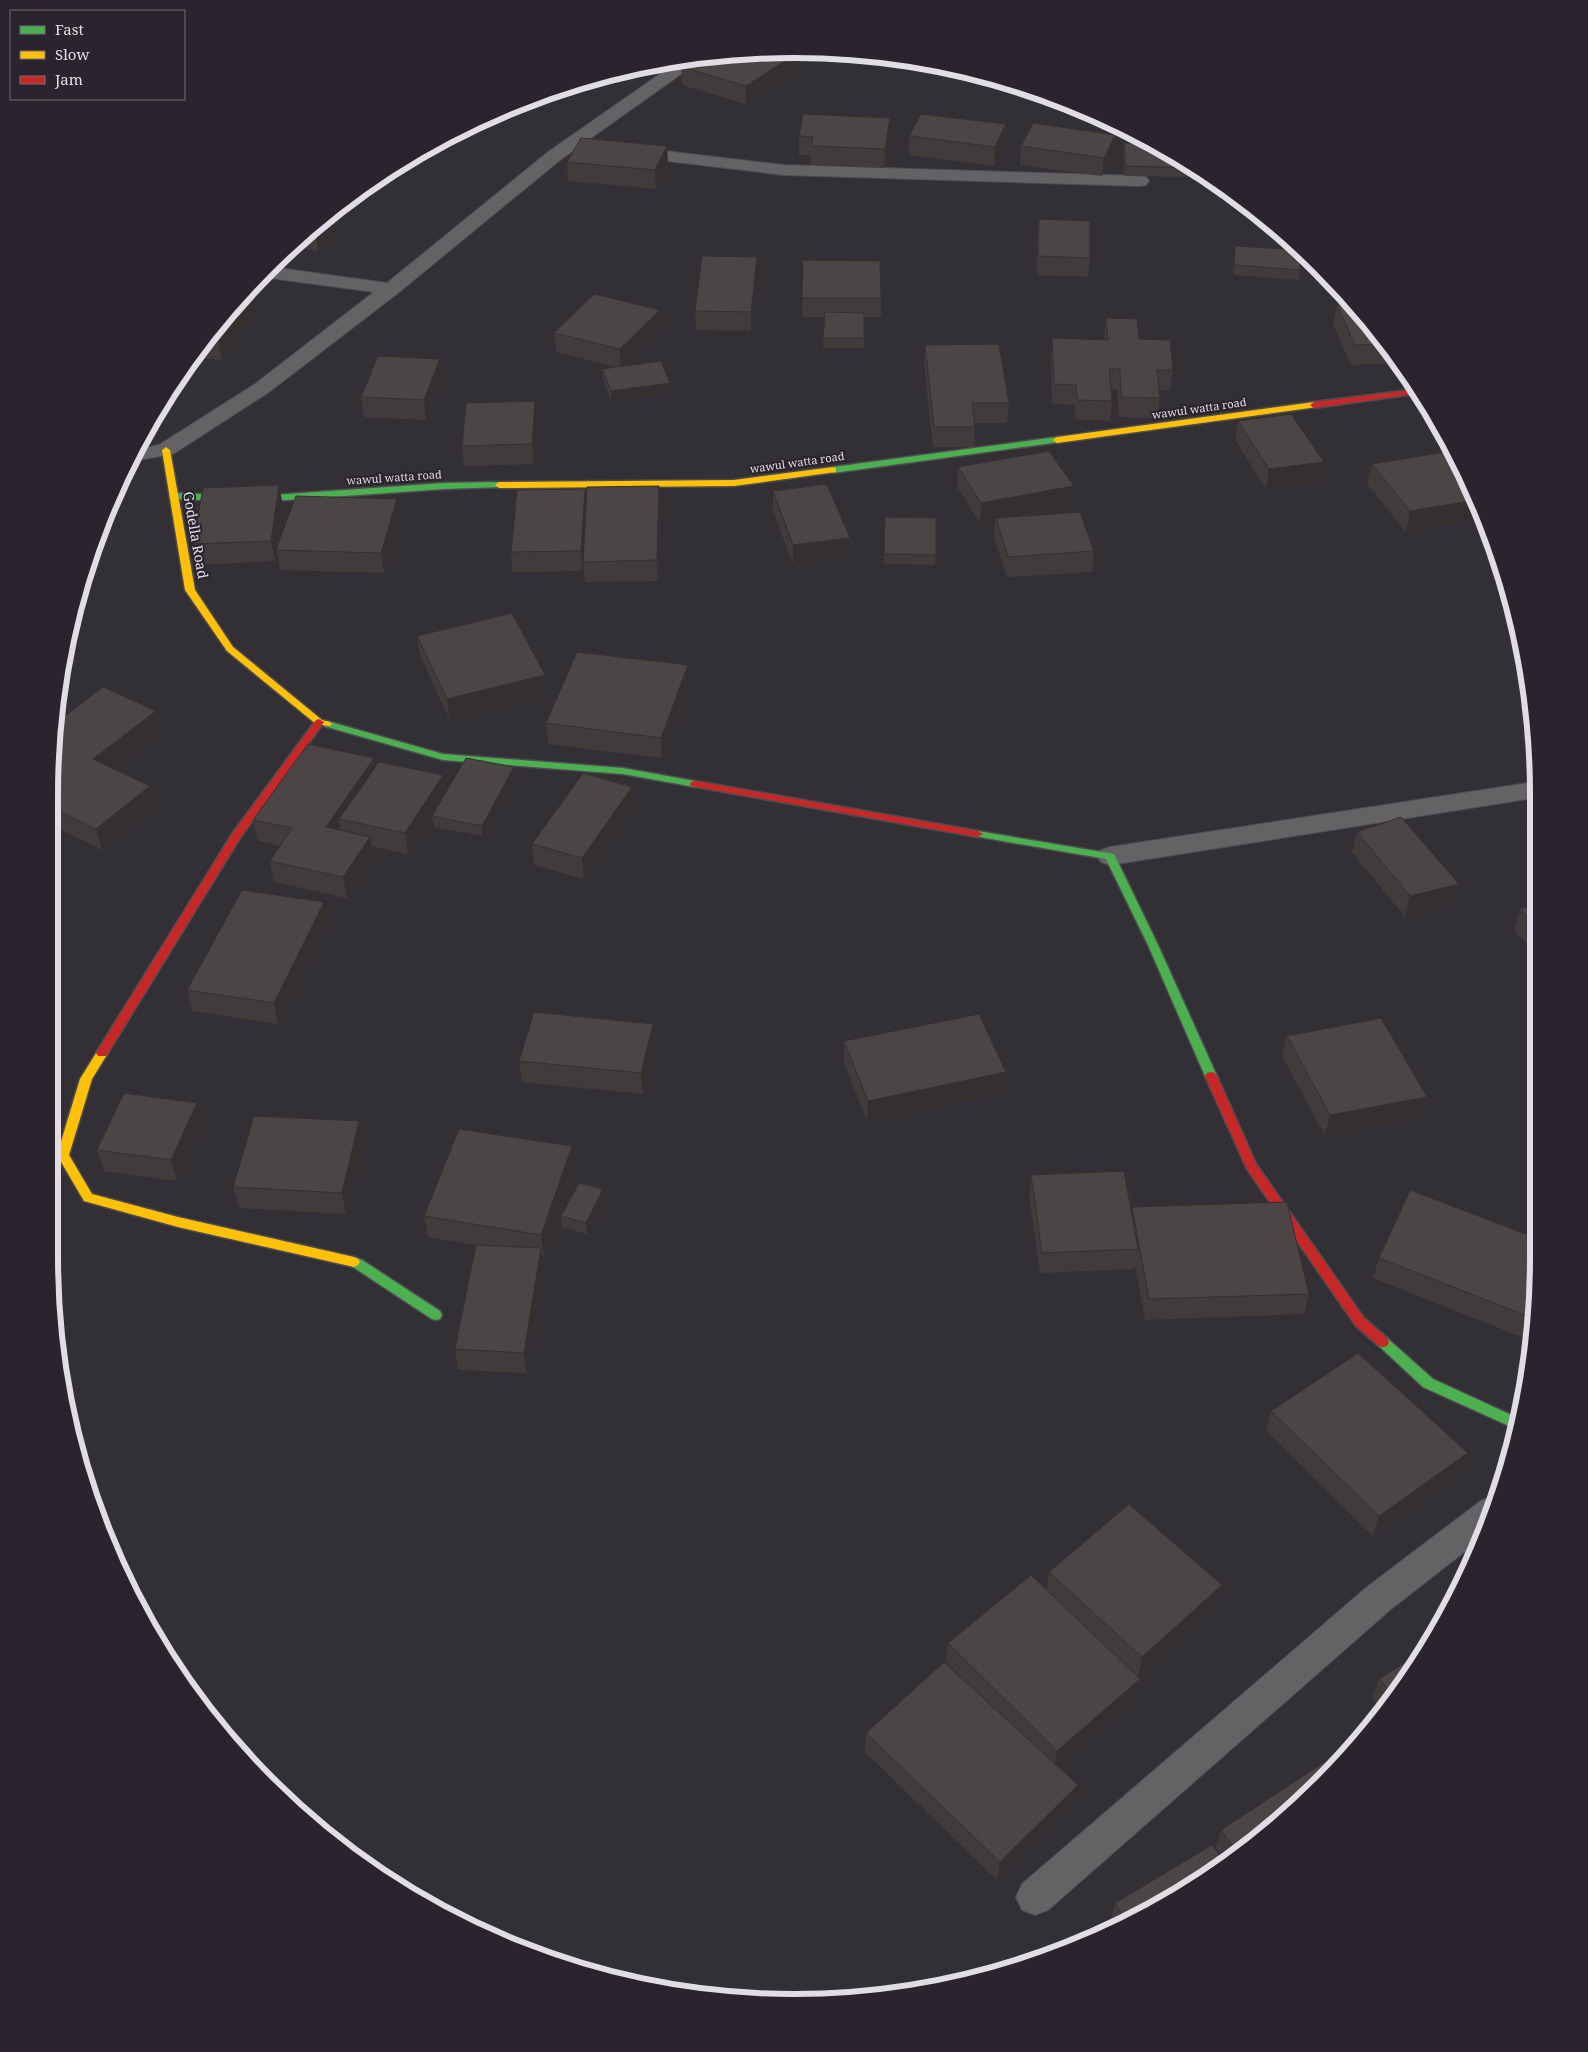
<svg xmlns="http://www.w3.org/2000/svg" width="1588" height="2052" viewBox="0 0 1588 2052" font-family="'Noto Serif',serif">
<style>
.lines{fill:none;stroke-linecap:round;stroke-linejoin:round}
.street-casing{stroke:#4f4c51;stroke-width:2}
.fast-casing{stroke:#4f4c51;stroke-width:3}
.slow-casing{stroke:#4f4c51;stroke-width:3}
.jam-casing{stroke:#4f4c51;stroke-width:3}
.street{fill:#656266;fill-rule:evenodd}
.fast{fill:#4caf50;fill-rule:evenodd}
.slow{fill:#ffc107;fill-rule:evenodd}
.jam{fill:#c62828;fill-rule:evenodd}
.wall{fill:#413b3b}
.shaded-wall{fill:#353030}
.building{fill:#4c4545;stroke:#353030}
.labels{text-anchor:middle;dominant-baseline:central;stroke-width:4;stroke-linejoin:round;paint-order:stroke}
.far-street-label{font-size:11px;fill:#e1dde4;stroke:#29242d}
.street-label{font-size:14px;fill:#e1dde4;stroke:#29242d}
.rim{fill:none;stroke:#e1dde4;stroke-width:6}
</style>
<rect width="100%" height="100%" fill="#333035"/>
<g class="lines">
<g class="street-casing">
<g id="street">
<polygon points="700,58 698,62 560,160 398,293 269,392 173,454 127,462 135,450 159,445 255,384 374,292 262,277 271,267 387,283 548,152 680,60"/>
<polygon points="631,147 784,165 1140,176 1146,177 1149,181 1146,185 1140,186 784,175 625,156 622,152 625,148"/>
<polygon points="1534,782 1534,798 1110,865 1101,862 1097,856 1101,850 1110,847"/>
<polygon points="1494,1496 1498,1497 1485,1536 1391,1609 1048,1910 1035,1915 1022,1910 1016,1897 1022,1884 1367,1587 1482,1500"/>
</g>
</g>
<g class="fast-casing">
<g id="fast">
<polygon points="1057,437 1060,438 1060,442 833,473 829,470 833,467"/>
<polygon points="499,482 503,485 502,487 444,489 259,502 173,499 169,496 173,493 259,496 444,483"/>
<polygon points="327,721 443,754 623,768 695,781 700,784 695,787 623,774 443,760 324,726 322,724"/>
<polygon points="978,831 1114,854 1158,945 1217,1076 1215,1079 1207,1079 1205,1076 1148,945 1106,859 974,836 973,834"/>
<polygon points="354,1257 362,1260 440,1311 442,1315 440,1319 436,1320 432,1319 350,1265 348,1262 350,1259"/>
<polygon points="1383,1337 1387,1338 1433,1379 1520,1419 1518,1430 1423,1387 1379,1346 1377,1342 1379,1338"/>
</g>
</g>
<g class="slow-casing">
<g id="slow">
<polygon points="1314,402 1318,405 1317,407 1057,443 1053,440 1057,437"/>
<polygon points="166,447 170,450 195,590 233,647 322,720 330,722 332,724 330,726 316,724 227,651 185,590 162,450"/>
<polygon points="833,467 836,468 836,472 734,486 499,488 495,485 499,482 734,480"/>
<polygon points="102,1049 108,1053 92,1079 69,1155 92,1194 178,1217 354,1257 358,1259 360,1262 358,1265 354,1267 178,1227 84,1201 57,1155 80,1079 98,1050"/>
</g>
</g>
<g class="jam-casing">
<g id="jam">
<polygon points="1419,389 1421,393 1314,408 1310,405 1314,402"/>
<polygon points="319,719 324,722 240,838 106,1056 98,1056 96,1053 98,1050 232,834 316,720"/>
<polygon points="695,781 978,831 983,834 978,837 691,786 690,784 691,782"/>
<polygon points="1211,1072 1215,1073 1217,1076 1256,1164 1364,1318 1387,1338 1389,1342 1387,1346 1383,1347 1379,1346 1356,1326 1247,1169 1205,1076 1207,1073"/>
</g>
</g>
<use href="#street" class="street"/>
<use href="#fast" class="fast"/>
<use href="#slow" class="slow"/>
<use href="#jam" class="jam"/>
</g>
<g class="wall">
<polygon points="796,49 828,52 822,56"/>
<polygon points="834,53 940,63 958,69 953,75 834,56"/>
<polygon points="647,64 634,71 627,70"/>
<polygon points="681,67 797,71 746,104 682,85"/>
<polygon points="478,122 443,151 429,148"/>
<polygon points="1006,124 1005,143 994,166 909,155 909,136"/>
<polygon points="1115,135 1114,153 1102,176 1020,165 1021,146"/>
<polygon points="799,136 890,137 884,168 811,165 811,155 799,155"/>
<polygon points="1124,143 1196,168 1194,177 1125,176 1123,152"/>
<polygon points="567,162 668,164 656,189 568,181"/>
<polygon points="337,208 339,227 318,251 291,246 302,234"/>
<polygon points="1039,219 1090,258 1088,277 1037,275 1037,238"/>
<polygon points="1235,246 1300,270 1299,280 1233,275 1234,255"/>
<polygon points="803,260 881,298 881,317 864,317 864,348 823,348 825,317 802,317"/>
<polygon points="757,276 751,331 696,330 695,311"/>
<polygon points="246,294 254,314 222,360 192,357 203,340"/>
<polygon points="1352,304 1399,363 1351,365 1333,324 1337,305"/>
<polygon points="1106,318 1139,339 1173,370 1170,390 1159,390 1160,398 1157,418 1119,417 1117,389 1111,389 1112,401 1110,421 1075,419 1075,405 1052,404 1051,358 1052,338 1104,340"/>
<polygon points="661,330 624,366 670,383 670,393 611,401 603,379 602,369 615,367 556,352 554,333"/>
<polygon points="925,345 1009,403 1007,423 975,423 974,447 933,447 924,364"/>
<polygon points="442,379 426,420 364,417 361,397"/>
<polygon points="535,401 537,421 534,464 464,466 462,446"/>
<polygon points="1238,421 1320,482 1266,489 1235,440"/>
<polygon points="1451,451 1406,532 1367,484 1372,464"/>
<polygon points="958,467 1074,486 1072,506 1017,517 1094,551 1092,572 1007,577 994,538 995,521 980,523 957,487"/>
<polygon points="659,486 660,506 658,581 585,582 583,562 585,534 582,571 513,572 511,552 585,489 586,505"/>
<polygon points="773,491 849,558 793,565 773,511"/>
<polygon points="283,505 277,548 400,519 384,573 280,570 277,551 275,561 197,565 193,544"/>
<polygon points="885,517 936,555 935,565 884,564"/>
<polygon points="417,636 547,696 450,720 420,656"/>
<polygon points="689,686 662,758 548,744 546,723"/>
<polygon points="161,732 113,769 150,786 156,807 102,850 51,825 50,746"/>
<polygon points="374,758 375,767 443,775 445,794 514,767 516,778 483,836 434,827 432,817 408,854 372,846 374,858 347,898 274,882 270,861 280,846 258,841 253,820"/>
<polygon points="632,787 633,807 584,879 534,865 532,844"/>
<polygon points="1534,806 1534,838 1526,828 1532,807"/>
<polygon points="1357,832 1459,884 1454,904 1405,917 1352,852"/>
<polygon points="1535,904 1536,954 1514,930 1520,909"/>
<polygon points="328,922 278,1024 192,1011 187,990"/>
<polygon points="653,1024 655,1045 643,1094 522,1082 519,1061"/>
<polygon points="1287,1036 1427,1097 1421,1117 1325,1136 1282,1056"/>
<polygon points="844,1041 1004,1093 867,1122 844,1062"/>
<polygon points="359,1121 364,1142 346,1214 239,1208 233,1187"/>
<polygon points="203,1123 177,1181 104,1171 97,1150"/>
<polygon points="575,1166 544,1256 542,1256 543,1268 526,1373 458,1370 455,1349 476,1245 428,1237 424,1216"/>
<polygon points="1031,1175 1131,1211 1132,1207 1309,1294 1304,1314 1145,1320 1135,1265 1134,1269 1040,1273 1029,1195"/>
<polygon points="604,1200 587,1234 562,1227 561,1216"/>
<polygon points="1379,1258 1539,1258 1534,1342 1373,1278"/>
<polygon points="1271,1411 1468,1453 1460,1473 1373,1536 1266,1431"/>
<polygon points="1049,1572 1217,1604 1138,1676 1105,1646 1140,1679 1136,1697 1058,1766 1075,1803 997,1880 865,1752 866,1733 967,1683 946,1662 948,1643 1047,1590"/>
<polygon points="1414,1672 1383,1710 1372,1698 1379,1679"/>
<polygon points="1321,1785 1227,1862 1216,1848 1221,1830"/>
<polygon points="1208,1878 1123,1927 1117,1929 1111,1921 1115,1903"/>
</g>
<g class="shaded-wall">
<polygon points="822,52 828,52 822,56"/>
<polygon points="797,53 797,71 746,104 746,86"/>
<polygon points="647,64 634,71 633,68"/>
<polygon points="954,67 958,69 953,75"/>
<polygon points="890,118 890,137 884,168 885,149"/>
<polygon points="478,122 443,151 442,141"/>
<polygon points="1006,124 1005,143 994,166 995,147"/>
<polygon points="1115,135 1114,153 1102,176 1104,158"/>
<polygon points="667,146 668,164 656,189 655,170"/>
<polygon points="337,208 339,227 318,251 315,232"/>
<polygon points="757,257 757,276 751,331 751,312"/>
<polygon points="251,295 254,314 222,360 218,341"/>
<polygon points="660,310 661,330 621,369 620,349"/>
<polygon points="440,359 442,379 426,420 424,400"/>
<polygon points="670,383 670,393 611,401 611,391"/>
<polygon points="175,385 179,402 158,413"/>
<polygon points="535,401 537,421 534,464 532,444"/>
<polygon points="1324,462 1320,482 1266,489 1269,469"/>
<polygon points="279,485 283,505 275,561 271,541"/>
<polygon points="659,486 660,506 658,581 657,560"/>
<polygon points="1074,486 1072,506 996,520 996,518 995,521 980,523 981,503"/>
<polygon points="585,489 587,509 582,571 581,551"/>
<polygon points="397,499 400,519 384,573 381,553"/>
<polygon points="1477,500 1485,518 1406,532 1410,511"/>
<polygon points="850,538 849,558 793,565 793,545"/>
<polygon points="688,665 689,686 662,758 661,738"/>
<polygon points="545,675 547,696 450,720 447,699"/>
<polygon points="156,711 161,732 99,780 93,759"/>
<polygon points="374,758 377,779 339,819 341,832 326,827"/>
<polygon points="514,767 516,778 483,836 482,826"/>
<polygon points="443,775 446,796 408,854 405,833"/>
<polygon points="150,786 156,807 102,850 96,829"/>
<polygon points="632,787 633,807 584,879 582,858"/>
<polygon points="370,837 374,858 347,898 343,877"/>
<polygon points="1459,884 1454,904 1405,917 1410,896"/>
<polygon points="324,902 328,922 278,1024 274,1003"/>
<polygon points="653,1024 655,1045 643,1094 641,1073"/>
<polygon points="1006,1072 1004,1093 867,1122 868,1101"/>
<polygon points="1427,1097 1421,1117 1325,1136 1330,1115"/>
<polygon points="197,1103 203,1123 177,1181 171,1160"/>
<polygon points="359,1121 364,1142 346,1214 342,1193"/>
<polygon points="572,1146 575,1166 544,1256 541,1235"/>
<polygon points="603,1189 604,1200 587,1234 586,1223"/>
<polygon points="541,1248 543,1268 526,1373 524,1353"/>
<polygon points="1468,1453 1460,1473 1373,1536 1379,1516"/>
<polygon points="1222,1585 1217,1604 1138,1676 1142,1657"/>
<polygon points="1140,1679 1136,1697 1054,1770 1057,1751"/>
<polygon points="1078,1785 1075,1803 997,1880 1000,1862"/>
</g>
<g class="building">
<polygon points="786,50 797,53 746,86 681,67 695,59"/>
<polygon points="803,114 890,118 885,149 811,146 813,137 799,136"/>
<polygon points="921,114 1006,124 995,147 909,136"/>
<polygon points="1033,123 1115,135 1104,158 1021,146"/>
<polygon points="581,138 667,146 655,170 567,162"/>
<polygon points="1124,143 1150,143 1195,168 1126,166"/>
<polygon points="337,208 315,232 307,230 336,208"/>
<polygon points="1039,219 1090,221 1090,258 1038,256"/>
<polygon points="1235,246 1300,250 1300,270 1234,265"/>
<polygon points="702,256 757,257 751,312 695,311"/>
<polygon points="803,260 880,261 881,298 802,298"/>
<polygon points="246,294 251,295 218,341 204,339"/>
<polygon points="594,294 660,310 620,349 554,333"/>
<polygon points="1352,304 1384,344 1355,345 1337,305"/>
<polygon points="825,312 864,313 864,338 823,338"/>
<polygon points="1106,318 1137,319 1139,339 1170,340 1173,370 1157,370 1160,398 1121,397 1120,369 1109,369 1112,401 1077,400 1076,385 1054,384 1052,338 1108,340"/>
<polygon points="999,344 1009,403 972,403 975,427 934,427 925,345"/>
<polygon points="378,356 440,359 424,400 361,397"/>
<polygon points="661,361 670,383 611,391 602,369"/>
<polygon points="535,401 532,444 462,446 466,403"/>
<polygon points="1291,414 1324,462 1269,469 1238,421"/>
<polygon points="1049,451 1074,486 981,503 958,467"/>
<polygon points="1451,451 1463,465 1477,500 1410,511 1372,464"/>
<polygon points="827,484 850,538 793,545 773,491"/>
<polygon points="279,485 271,541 193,544 203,488"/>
<polygon points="659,486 657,560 583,562 587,487"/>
<polygon points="585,489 581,551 511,552 517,490"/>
<polygon points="296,496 397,499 381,553 276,550"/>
<polygon points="1080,512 1094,551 1008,557 996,518"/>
<polygon points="885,517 936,518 936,555 884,554"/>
<polygon points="512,613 545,675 447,699 417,636"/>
<polygon points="577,652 688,665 661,738 546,723"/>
<polygon points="103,687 156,711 93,759 150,786 96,829 51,807 50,746 53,725"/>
<polygon points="308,744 374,758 326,827 370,837 343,877 270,861 292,828 253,820"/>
<polygon points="466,758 514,767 482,826 432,816"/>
<polygon points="379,762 443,775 405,833 339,819"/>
<polygon points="583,773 632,787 582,858 532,844"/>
<polygon points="1401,817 1459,884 1410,896 1357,832"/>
<polygon points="242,890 324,902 274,1003 187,990"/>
<polygon points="1535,904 1535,925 1520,909"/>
<polygon points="534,1012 653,1024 641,1073 519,1061"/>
<polygon points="979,1014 1006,1072 868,1101 844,1041"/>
<polygon points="1381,1018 1427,1097 1330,1115 1287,1036"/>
<polygon points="124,1093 197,1103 171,1160 97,1150"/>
<polygon points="254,1116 359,1121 342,1193 233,1187"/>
<polygon points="459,1129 572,1146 541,1235 424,1216"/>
<polygon points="1124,1171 1138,1249 1042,1253 1031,1175"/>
<polygon points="579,1183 603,1189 586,1223 561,1216"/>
<polygon points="1410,1190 1539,1239 1539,1258 1535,1319 1379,1258"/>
<polygon points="1287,1202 1309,1294 1149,1299 1132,1207"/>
<polygon points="476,1245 541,1248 524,1353 455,1349"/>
<polygon points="1358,1353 1468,1453 1379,1516 1271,1411"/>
<polygon points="1129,1504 1222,1585 1142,1657 1049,1572"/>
<polygon points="1031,1575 1140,1679 1057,1751 948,1643"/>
<polygon points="1426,1649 1414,1672 1394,1696 1379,1679"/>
<polygon points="944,1662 1078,1785 1000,1862 866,1733"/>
<polygon points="1329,1759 1336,1767 1321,1785 1238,1853 1221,1830"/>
<polygon points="1212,1845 1226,1863 1208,1878 1128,1924 1115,1903"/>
<polygon points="1112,1923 1116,1929 1077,1946"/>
</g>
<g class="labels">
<g class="far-street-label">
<text transform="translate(1199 408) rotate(-8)">wawul watta road</text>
<text transform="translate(797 462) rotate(-8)">wawul watta road</text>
<text transform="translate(394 477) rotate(-4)">wawul watta road</text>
</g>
<g class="street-label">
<text transform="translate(196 535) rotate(80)">Godella Road</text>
</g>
</g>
<path d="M0 0H1588V2052H0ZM794 58H794A736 736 0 0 1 1530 794V1258A736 736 0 0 1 794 1994H794A736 736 0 0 1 58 1258V794A736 736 0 0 1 794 58Z" fill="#29242d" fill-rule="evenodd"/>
<path class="rim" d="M794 58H794A736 736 0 0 1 1530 794V1258A736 736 0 0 1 794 1994H794A736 736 0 0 1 58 1258V794A736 736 0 0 1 794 58Z"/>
<rect x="10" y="10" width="175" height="90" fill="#29242d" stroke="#736e76"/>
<rect x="20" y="26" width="25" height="8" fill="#4caf50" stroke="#736e76"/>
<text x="55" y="35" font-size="15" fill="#e1dde4">Fast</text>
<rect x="20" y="51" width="25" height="8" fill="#ffc107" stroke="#736e76"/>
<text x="55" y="60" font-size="15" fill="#e1dde4">Slow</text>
<rect x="20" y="76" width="25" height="8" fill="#c62828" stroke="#736e76"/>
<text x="55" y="85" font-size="15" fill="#e1dde4">Jam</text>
</svg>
